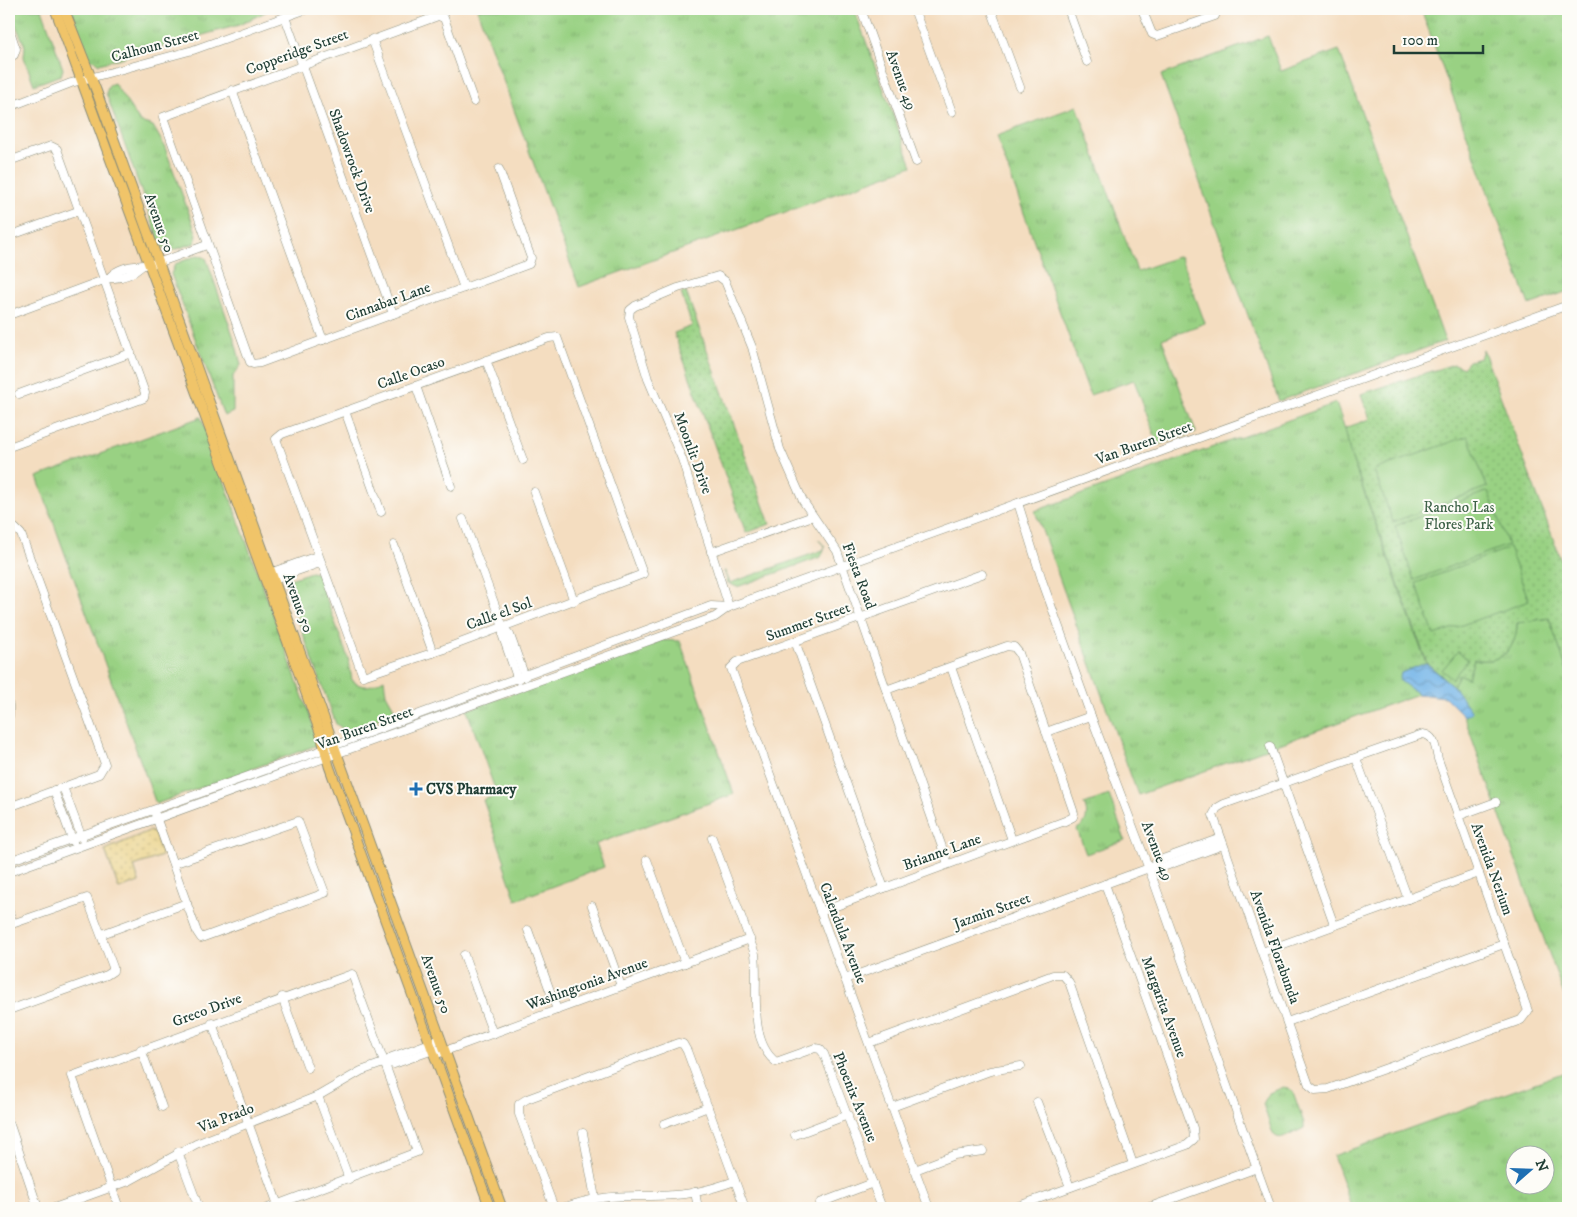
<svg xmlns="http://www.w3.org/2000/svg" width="1577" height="1217" viewBox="0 0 1577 1217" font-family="'IM FELL DW Pica',serif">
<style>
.grass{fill:url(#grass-tufts);stroke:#5c875c;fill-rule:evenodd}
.sand{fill:url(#sand-dots);stroke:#868c69}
.park{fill:url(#park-dots);stroke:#5c875c}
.pitch{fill:#99d183;stroke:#5c875c}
.water{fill:url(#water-waves);stroke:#4a798e}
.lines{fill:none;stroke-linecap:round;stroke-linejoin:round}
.minor-casing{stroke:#8a8d7a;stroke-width:9}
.major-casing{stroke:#8a8d7a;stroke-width:11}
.minor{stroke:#fff;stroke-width:8}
.major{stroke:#f0c469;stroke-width:9}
.poi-dot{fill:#1f6fb2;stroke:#fdfcf7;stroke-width:2}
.labels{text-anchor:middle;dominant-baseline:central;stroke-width:4;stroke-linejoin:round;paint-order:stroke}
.street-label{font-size:15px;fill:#1f3d34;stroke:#fdfcf7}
.park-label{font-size:15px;fill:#3e6248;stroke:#fdfcf7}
.poi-label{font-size:15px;font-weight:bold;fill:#1f3d34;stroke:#fdfcf7;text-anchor:start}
</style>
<defs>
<pattern id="grass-tufts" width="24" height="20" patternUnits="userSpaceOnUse" patternTransform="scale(1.25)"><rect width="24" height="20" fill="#99d183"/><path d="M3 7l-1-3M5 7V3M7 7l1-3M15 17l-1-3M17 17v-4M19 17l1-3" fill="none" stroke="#83b472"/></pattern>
<pattern id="sand-dots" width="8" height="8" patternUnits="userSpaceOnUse" patternTransform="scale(1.25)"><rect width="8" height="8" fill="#eeda9e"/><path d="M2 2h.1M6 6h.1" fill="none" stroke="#ccbc89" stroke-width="1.8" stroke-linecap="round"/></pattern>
<pattern id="park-dots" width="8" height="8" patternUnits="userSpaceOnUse" patternTransform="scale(1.25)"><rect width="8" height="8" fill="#99d183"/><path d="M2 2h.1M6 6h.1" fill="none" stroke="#83b472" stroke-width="1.8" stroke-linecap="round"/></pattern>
<pattern id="water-waves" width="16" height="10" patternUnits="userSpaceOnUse" patternTransform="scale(1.25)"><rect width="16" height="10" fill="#74b5e8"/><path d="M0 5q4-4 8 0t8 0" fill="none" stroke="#5f94bd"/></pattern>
</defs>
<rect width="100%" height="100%" fill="#fdfcf7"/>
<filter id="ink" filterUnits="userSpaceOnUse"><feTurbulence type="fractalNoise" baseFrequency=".02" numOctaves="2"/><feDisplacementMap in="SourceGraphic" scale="10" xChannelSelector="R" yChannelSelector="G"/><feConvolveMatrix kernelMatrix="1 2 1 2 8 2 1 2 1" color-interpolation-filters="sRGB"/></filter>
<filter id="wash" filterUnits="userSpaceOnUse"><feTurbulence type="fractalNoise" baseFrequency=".0096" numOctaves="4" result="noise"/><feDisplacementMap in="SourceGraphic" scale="20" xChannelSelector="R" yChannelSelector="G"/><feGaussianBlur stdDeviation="1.12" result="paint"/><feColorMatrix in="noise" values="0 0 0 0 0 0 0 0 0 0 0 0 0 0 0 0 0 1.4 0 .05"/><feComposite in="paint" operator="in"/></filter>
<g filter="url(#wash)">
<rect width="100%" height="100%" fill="#f4ddc0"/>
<g class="grass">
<polygon points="9,9 42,9 63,69 61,75 34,85 24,57 25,46"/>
<polygon points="71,9 271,9 239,25 99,64 94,60 90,61"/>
<polygon points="477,9 854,9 912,166 579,287"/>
<polygon points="1421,9 1568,9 1568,291 1529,305"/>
<polygon points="1268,36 1281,71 1339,50 1445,341 1279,401 1161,75"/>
<polygon points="114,83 140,122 153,126 164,145 197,235 195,243 170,251 161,246 106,93 109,85"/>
<polygon points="1077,106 1137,271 1180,256 1205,323 1162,339 1196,432 1158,445 1134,380 1090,395 996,136"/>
<polygon points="198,255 206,258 235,341 241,365 233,376 233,412 224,416 171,274 175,264"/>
<polygon points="1336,403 1347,435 1350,453 1426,663 1401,673 1400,680 1418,694 1138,795 1035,511"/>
<polygon points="201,417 320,744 156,804 37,477"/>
<polygon points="818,539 825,547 821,557 737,587 728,583 724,571 725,571 730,583 823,550 825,547"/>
<path d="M311 572 317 573 348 658 352 680C363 690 372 686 384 679L386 694 396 712 346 731 336 724 286 587 290 579Z"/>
<path d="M1549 618 1568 673V1006L1464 716 1471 711 1453 686 1459 674 1468 678 1474 659C1500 665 1517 649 1517 623Z"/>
<polygon points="662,640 680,641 734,794 596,844 604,867 516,900 503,863 505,862 483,800 497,795 467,710"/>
<path d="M1109 795 1125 840 1086 854 1077 829C1087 824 1089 814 1084 804Z"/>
<path d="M1568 1071V1208H1352L1333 1156ZM1514 1154H1544V1184H1514Z"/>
<polygon points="1284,1087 1293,1092 1304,1123 1304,1128 1283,1138 1277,1137 1273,1134 1263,1104 1269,1093"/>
</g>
<polygon class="sand" points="149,831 154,833 162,856 134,866 139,882 119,889 105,850"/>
<g class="park">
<polygon points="686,292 770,524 746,533 674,333 692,326 681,293"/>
<path d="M1483 349 1568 579V673L1549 618 1517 623C1517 649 1500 665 1474 659L1468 678 1459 674 1453 686 1427 663 1350 453 1345 428 1370 419 1361 394 1454 364 1463 368 1469 361 1480 358Z"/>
</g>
<g class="pitch">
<polygon points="1468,436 1487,487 1393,522 1374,470"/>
<polygon points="1488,491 1508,545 1414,580 1395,526"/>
<polygon points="1509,548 1529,601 1434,635 1416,583"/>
<polygon points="1458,651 1468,660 1452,679 1442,670"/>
</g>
<polygon class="water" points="1426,663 1453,686 1472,712 1464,716 1445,697 1418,694 1399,680 1401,673"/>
</g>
<g filter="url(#ink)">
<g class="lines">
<g class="minor-casing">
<g id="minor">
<polyline points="861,9 916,162"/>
<polyline points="914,9 952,112"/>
<polyline points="991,9 1020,87"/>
<polyline points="1068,9 1087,62"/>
<polyline points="1142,9 1152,34 1157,36 1215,16 1217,9"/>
<polyline points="285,17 393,314"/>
<polyline points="9,28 16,49 14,55 9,57"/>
<polyline points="372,39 464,288"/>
<polyline points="232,90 323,340"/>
<polyline points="474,102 444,18 438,16 163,117 250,362 253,364 260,363 529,264 531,258 499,169"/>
<polyline points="9,107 71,83 193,50 307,9"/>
<polyline points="9,161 51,146 57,149 145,393 144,398 139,400 9,447"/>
<polyline points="9,236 78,211"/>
<path d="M109 278C122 262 142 268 160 262 176 257 192 250 207 245"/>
<path d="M9 315 109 278C122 279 133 274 142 266"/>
<polygon points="557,337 643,574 444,649 363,676 276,439 282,434 549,338"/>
<polyline points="486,360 523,460"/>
<polyline points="416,386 451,486"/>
<polyline points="19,394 131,353"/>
<polyline points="345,411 381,512"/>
<polyline points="534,492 574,601"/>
<polyline points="1018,503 1043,583 1091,716 1155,885 1271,1208"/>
<polyline points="463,519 503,627 510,635 525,677"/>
<polyline points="9,529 15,528 21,534 105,764 99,774 9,807"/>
<polyline points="394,545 433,653"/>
<polyline points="711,552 813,516"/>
<polyline points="267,574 317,556"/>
<polyline points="268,581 320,563"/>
<polyline points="729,607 682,459 648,379 629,317 630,310 635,306 678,288 718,276 725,281 752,347 780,449 803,501 837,551 948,864"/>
<polyline points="503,627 503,637 518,680"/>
<polyline points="795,641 884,888"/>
<polyline points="951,667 1012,840"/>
<polyline points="9,705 9,716"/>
<polyline points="1046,732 1091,716"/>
<path d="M1423 734C1436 736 1435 748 1438 759L1528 1011 1521 1020 1328 1089 1315 1090 1309 1085 1213 815 1217 808 1224 804Z"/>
<polyline points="1270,746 1334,925"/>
<polyline points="1356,758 1408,899"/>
<polyline points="63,787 82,838"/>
<polyline points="54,790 73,842"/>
<polyline points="155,814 197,932 201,938 325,893 298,821 173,864"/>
<polyline points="1458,816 1496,802"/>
<path d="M712 838 755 954C759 985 747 1040 776 1062L815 1048 820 1049 824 1054 882 1208"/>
<polyline points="647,860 685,963"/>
<polyline points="9,861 325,749 711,606 729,607"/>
<polyline points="1151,868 1163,867 1223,845"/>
<polyline points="9,872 715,617 729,607 1568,305"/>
<polyline points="592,906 621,986"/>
<polyline points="9,912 13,923"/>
<polyline points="820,912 1065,821 1073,817 1074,813 1019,653 1014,647 1007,646 886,690"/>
<polyline points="9,925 87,898 113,967 113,971 107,975 9,1010"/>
<polyline points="528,930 557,1010"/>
<polyline points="102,934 187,903"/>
<polyline points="1262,952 1479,873"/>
<polyline points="464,955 493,1034"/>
<polyline points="845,979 1149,868 1160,860 1221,838"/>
<polyline points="282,997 308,1068"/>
<polyline points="1287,1022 1504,944"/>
<polyline points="212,1023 278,1205"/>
<polyline points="869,1043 1053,975 1063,975 1069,982 1133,1164"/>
<polyline points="141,1049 162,1107"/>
<polyline points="434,1055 750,939"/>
<polyline points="386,1062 394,1064 436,1049"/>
<polyline points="318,1096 349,1179"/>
<polyline points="1037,1102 1070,1187"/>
<polyline points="892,1107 990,1071 1021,1066"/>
<polyline points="9,1122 38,1208"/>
<polyline points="664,1124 708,1107"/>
<polyline points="583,1133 595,1198"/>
<polyline points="795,1135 848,1115"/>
<polyline points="178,1152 199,1208"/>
<polyline points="915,1170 954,1155 983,1151"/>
<polyline points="695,1192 698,1208"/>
<polyline points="820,1203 873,1183"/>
<polyline points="54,1208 129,1181 196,1144 318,1096 361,1071 386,1062 392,1057 441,1039"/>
<polyline points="119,1208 72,1076 352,974 417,1152 268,1208"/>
<polyline points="554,1208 519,1114 519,1104 527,1099 678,1043 683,1044 687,1051 745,1208"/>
<path d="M563 1208C605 1192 632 1198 674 1195 695 1194 715 1188 735 1181"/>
<polyline points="929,1208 731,668 737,662 982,574"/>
<polyline points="1013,1208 1187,1145 1194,1139 1193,1128 1105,884"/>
<polyline points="1147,1208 1257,1168"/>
</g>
</g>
<g class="major-casing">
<g id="major">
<polyline points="55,9 266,582 321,735 329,766 490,1208"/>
<polyline points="64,9 96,90 502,1208"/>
</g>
</g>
<use href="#minor" class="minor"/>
<use href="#major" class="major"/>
</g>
</g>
<path class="poi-dot" d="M413.5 781.5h5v5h5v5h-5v5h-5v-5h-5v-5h5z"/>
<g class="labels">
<g class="street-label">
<text transform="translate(155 46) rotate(-15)">Calhoun Street</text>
<text transform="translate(297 52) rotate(-20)">Copperidge Street</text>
<text transform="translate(901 80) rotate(70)">Avenue 49</text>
<text transform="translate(352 161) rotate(70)">Shadowrock Drive</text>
<text transform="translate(159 223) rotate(70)">Avenue 50</text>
<text transform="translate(388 302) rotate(-20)">Cinnabar Lane</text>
<text transform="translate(411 373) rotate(-20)">Calle Ocaso</text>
<text transform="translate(1144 443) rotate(-20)">Van Buren Street</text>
<text transform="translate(693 453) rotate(70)">Moonlit Drive</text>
<text transform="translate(859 576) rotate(69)">Fiesta Road</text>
<text transform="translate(298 603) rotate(70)">Avenue 50</text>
<text transform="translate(499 614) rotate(-20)">Calle el Sol</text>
<text transform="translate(808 622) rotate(-20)">Summer Street</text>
<text transform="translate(365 728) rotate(-20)">Van Buren Street</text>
<text transform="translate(1157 851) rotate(69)">Avenue 49</text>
<text transform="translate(942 852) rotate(-20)">Brianne Lane</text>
<text transform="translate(1492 869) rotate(70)">Avenida Nerium</text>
<text transform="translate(992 911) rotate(-20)">Jazmin Street</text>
<text transform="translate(843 933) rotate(69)">Calendula Avenue</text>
<text transform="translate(1275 947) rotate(70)">Avenida Florabunda</text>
<text transform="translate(436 984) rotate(70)">Avenue 50</text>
<text transform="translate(587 984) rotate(-20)">Washingtonia Avenue</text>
<text transform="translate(1164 1007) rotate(70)">Margarita Avenue</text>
<text transform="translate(207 1010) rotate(-20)">Greco Drive</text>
<text transform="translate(855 1097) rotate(68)">Phoenix Avenue</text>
<text transform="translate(226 1118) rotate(-21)">Via Prado</text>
</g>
<g class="park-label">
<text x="1459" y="507">Rancho Las<tspan x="1459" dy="17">Flores Park</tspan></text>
</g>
<g class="poi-label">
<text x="426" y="789">CVS Pharmacy</text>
</g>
</g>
<rect width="1577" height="1217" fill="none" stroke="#fdfcf7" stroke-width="30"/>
<g transform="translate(1530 1170) rotate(70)"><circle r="24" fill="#fdfcf7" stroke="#a4b0a9"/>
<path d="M0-4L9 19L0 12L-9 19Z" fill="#1f6fb2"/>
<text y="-8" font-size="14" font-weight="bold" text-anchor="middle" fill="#1f3d34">N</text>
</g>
<path d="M1394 45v8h89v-8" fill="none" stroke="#1f3d34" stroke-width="2.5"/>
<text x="1402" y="45" font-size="15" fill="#1f3d34" stroke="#fdfcf7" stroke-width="4" paint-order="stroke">100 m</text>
</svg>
